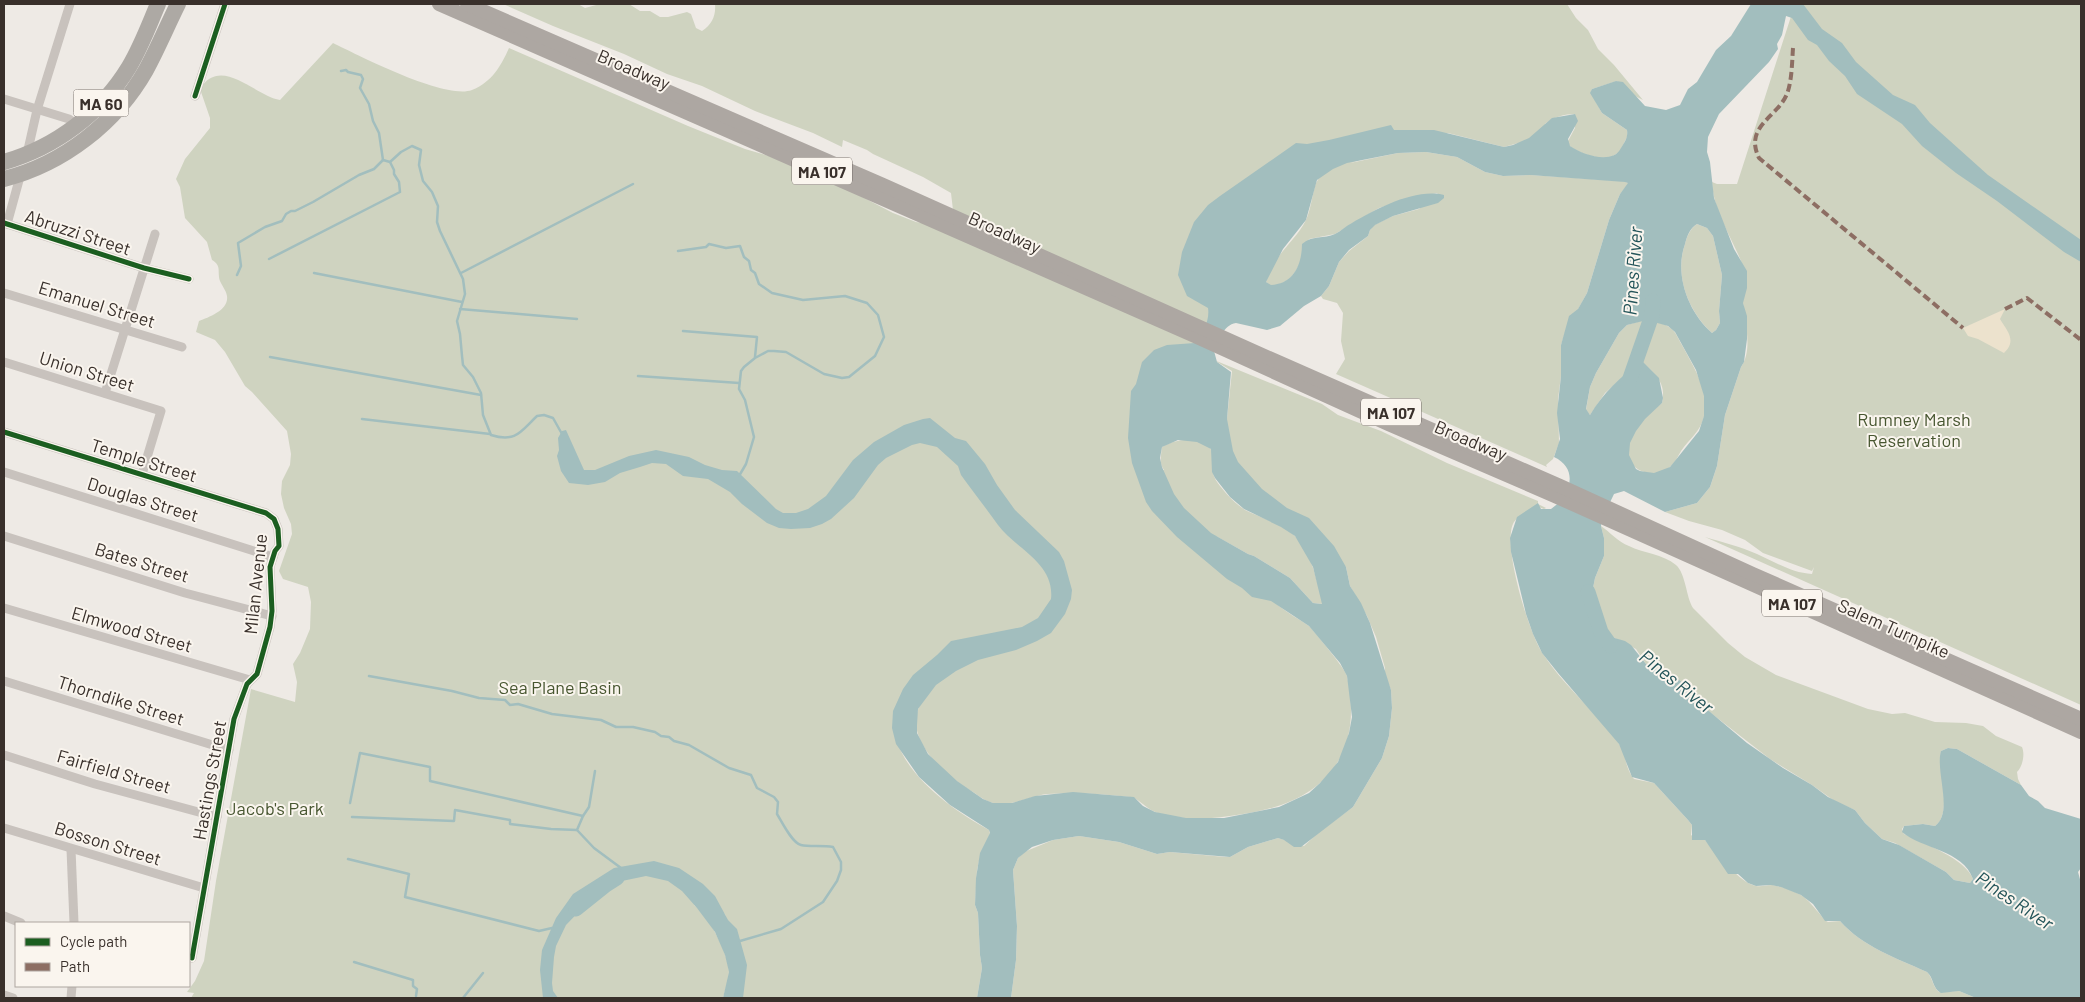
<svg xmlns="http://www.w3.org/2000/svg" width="2085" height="1002" viewBox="0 0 2085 1002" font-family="Barlow,sans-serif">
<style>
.green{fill:#cfd3c0}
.sand{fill:#ece2cd}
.water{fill:#a2bebe;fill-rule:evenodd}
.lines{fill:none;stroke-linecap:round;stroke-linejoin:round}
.stream{stroke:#a2bebe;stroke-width:2.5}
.river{stroke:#a2bebe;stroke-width:15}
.street{stroke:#c8c2bd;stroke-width:9}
.primary{stroke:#ada7a2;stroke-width:14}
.highway{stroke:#ada9a4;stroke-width:16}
.quiet{stroke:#8d6e63;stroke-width:4;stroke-dasharray:8 4;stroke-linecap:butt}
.cycleway-casing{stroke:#faf5ee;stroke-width:8}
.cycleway{stroke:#1b5e20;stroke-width:5}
.labels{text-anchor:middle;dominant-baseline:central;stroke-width:4;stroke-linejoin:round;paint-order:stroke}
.shield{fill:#faf5ee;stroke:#736b66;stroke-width:1}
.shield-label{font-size:16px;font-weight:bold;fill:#39302b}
.street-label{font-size:18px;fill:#39302b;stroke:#faf5ee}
.park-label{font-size:18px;fill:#475630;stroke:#faf5ee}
.water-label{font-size:19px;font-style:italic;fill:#235459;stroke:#faf5ee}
</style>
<rect width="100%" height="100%" fill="#eeeae5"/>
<g class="green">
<path d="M503 4H578L585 8 600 4H629L640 11H650L660 17H668L687 12 691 14 696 28 702 31C712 24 716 16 715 4H1567L1576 18 1588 30 1598 49 1614 65 1643 100 1631 94 1617 81 1592 89 1591 93 1602 113 1627 130V137L1621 149V150C1617 154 1612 157 1606 158 1594 158 1574 152 1567 143L1575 128V114C1565 114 1553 117 1545 124V147L1522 142 1504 147 1448 133 1350 163 1398 153 1426 152 1457 157 1485 172 1503 176 1530 175 1622 181 1629 183 1620 194 1609 220 1587 293 1565 333 1561 345V376L1558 399 1559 443 1553 459 1546 465 1547 467 1336 374 1345 359 1341 341 1343 313 1337 303 1323 299 1321 296 1329 286 1339 262 1349 251 1368 236 1370 230 1374 225 1393 216 1419 209 1438 193 1410 198 1379 208 1335 234 1309 239C1301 259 1297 284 1271 286L1266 282C1273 255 1295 242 1306 220 1311 209 1312 195 1316 183L1319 178 1299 184 1204 357 1159 373 1155 470H1164C1159 464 1161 455 1162 447 1175 439 1197 436 1209 447 1216 453 1211 465 1213 473 1214 478 1217 482 1220 486 1227 495 1236 504 1245 510 1261 518 1283 524 1296 537 1305 548 1313 564 1316 578 1318 587 1323 595 1323 604L1313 603 1290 578 1254 556 1248 554 1216 536C1230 551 1244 567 1258 583 1265 590 1272 600 1279 606 1289 614 1299 619 1309 626 1314 631 1346 670 1347 676 1365 758 1321 803 1243 814 1223 817 1204 820 1184 818 1174 817 1162 815 1153 811 1146 808 1137 797 1130 797 1103 794 1075 792 1047 794 1029 796 1013 807 993 803 985 801 979 796 973 792 947 777 902 739 920 705L893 716C891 767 949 808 989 830L990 834 979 861 977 870 975 905 978 913 980 955 982 968 977 998H740L725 914 694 905C709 916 728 953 729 971 729 980 725 990 723 998H191L194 993 187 992 195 981 204 961 216 881 251 689 295 702 297 682 293 664 300 653 310 629 311 602 308 587 283 579 279 571 292 534 291 524 284 508 281 494 282 481 290 465 291 454 287 431 252 392 245 386 225 352 215 340 196 332 199 321C209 317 229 310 227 296 226 290 222 286 220 281 217 271 222 266 212 260L207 242 185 218 180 187 176 179 185 159 210 128V118L200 89C221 55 255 96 280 100L333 43C360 56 445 100 472 90 492 82 501 66 509 48L688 126 745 149 776 158 847 189 893 213 916 222 922 223 953 210 951 193 923 177 873 154 867 150 843 140 842 147 813 133 755 111 702 86 667 74 624 54 553 26Z"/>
<path d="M1795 4H2081V705L1705 537C1722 542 1741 547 1757 554 1775 562 1792 573 1812 574L1814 567 1812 571 1763 553 1745 540 1722 530 1689 521 1665 512 1697 503 1710 487 1717 466 1725 415 1741 367C1753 350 1745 323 1743 303 1743 292 1745 271 1741 261 1731 236 1713 210 1712 182L1717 184H1737Z"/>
<path d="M1697 224 1707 228 1713 236 1722 275 1719 311 1720 323 1716 330 1712 333C1688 311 1674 275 1685 244 1687 236 1690 229 1697 224Z"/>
<path d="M1644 320C1652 320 1663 323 1669 327 1676 331 1678 339 1682 345 1693 366 1710 391 1704 417 1700 432 1689 439 1681 451 1678 456 1675 463 1670 467 1654 480 1627 472 1628 449 1629 431 1649 413 1662 403 1667 383 1655 374 1641 361L1605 393 1590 415 1586 410 1590 387 1596 373 1619 333 1627 325Z"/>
<path d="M1214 360 1322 404 1338 415 1381 431 1447 463 1538 501V504L1546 508 1544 509 1536 506C1530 510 1518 516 1514 522 1501 542 1529 634 1543 654 1562 683 1588 705 1610 732 1616 738 1621 746 1624 754 1627 764 1627 770 1634 779L1654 783 1688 820 1692 825 1691 835 1699 840H1705C1715 852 1740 883 1756 886 1761 887 1767 885 1772 885 1781 886 1793 891 1801 895 1811 901 1824 921 1828 922 1831 922 1836 921 1840 921 1863 947 1896 958 1927 972 1933 978 1932 986 1939 992L1959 991 1976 998H1011L1016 960 1017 926 1013 870 1018 858 1024 852 1053 840 1079 836 1119 842 1157 854 1170 852 1225 857H1230L1248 847 1278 838 1304 846 1319 832 1353 807 1382 758 1389 736 1392 708 1391 690 1385 675V668L1376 637 1367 616 1350 586 1346 567 1280 507 1238 472 1226 428 1232 371Z"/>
<path d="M1601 526C1610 532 1618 542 1629 546 1643 553 1663 554 1676 565 1686 574 1686 597 1693 608L1728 643 1745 657 1776 675 1868 709 1892 714 1905 713 1935 722 1966 723 1983 726 1996 736 2022 747C2025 754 2023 766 2017 772L2018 779 2021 785 1957 749 1948 748 1941 751C1938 771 1953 814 1935 826L1923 824 1904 826 1902 829 1904 834C1923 843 1966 859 1973 879L1970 883 1954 880 1946 872 1895 843 1882 839 1865 823 1855 810 1836 802 1812 785 1770 759 1707 710 1697 701 1684 684 1646 664 1636 649 1601 631 1594 622 1592 593 1595 578 1604 556V538Z"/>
</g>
<path class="sand" d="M2005 309 2000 319C2008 332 2017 341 2004 353L1978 339 1968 336 1963 328Z"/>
<g class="water">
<path d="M1751 4H1803L1822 29 1842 43 1856 62 1893 95 1915 105 1930 123 1988 175 2081 240V262L2064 252 1997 201 1956 173 1922 146 1902 124 1857 94 1845 76 1829 61 1817 45 1808 40 1792 18 1786 16 1782 35 1777 44 1778 49 1769 62 1719 114 1708 137 1707 152 1710 162 1714 198 1734 249 1747 271V288L1743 303 1747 316V339L1744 362 1741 367 1725 415 1717 466 1710 487 1697 503 1665 512 1624 491 1614 494 1602 519 1601 526 1604 538V556L1595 578 1592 593 1594 622 1601 631 1611 637 1625 641 1631 645 1646 664 1677 678 1688 688 1697 701 1747 743 1783 768 1812 785 1828 797 1855 810 1865 823 1882 839 1899 845 1946 872 1954 880 1970 883 1973 879C1963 850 1922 849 1902 832L1904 826 1923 824 1935 826C1954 813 1935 771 1941 751L1948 748 1957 749 2021 785 2029 796 2038 801 2045 808 2081 819V868L2078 872 2081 883V998H1976L1959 991 1941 993C1932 988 1934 978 1927 972 1896 958 1863 947 1840 921H1825L1813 904 1801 895 1781 887 1771 885 1756 886 1748 883 1738 874H1728L1705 840H1692V825L1688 820 1654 783 1632 777 1619 744 1558 673 1542 653 1533 634 1526 614 1511 552 1510 538 1517 517 1538 503 1541 509H1551C1570 497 1580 469 1554 457L1560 439 1557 413 1561 376V345L1569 316 1578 309 1587 293 1609 220 1620 194 1628 183 1625 182 1530 175 1503 176 1485 172 1457 157 1426 152 1398 153 1347 163 1333 169 1317 180 1306 220 1283 249 1266 282 1271 285C1293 284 1302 265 1302 244 1312 235 1324 239 1335 234 1341 231 1346 226 1352 223 1376 209 1415 188 1444 195V198L1438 203 1393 216 1375 225 1370 230 1368 236 1349 250 1339 262 1329 286 1321 296 1304 306 1280 326 1267 330 1236 323C1223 325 1219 341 1214 351L1217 362 1231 372 1227 419 1233 451 1238 462 1262 489 1287 508 1309 518 1334 546 1346 567 1350 586 1361 603 1370 623 1391 690 1392 708 1389 736 1382 758 1353 807 1301 847H1294L1284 840 1278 838 1248 847 1230 857 1170 852 1157 854 1119 842 1079 836 1053 840 1032 847 1018 858 1013 870 1017 926 1016 960 1011 998H977L982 968 980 955 978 913 975 905 976 878 980 853 990 833 989 830 950 805 919 777 896 744 892 728 893 711 903 689 913 675 937 655 951 641 1022 627 1038 618 1051 599C1055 563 1016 549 998 525 986 508 973 492 961 475L958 466 937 447 920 443 912 445 886 458 878 465 854 498 831 519 822 524 810 528 791 529 779 528 767 523 742 504 730 492 708 479 683 476 666 464 652 463 640 467 620 473 605 482 588 485 569 483 561 471 557 456 559 450 558 438 562 431 566 430 584 470H595L629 456 656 450 689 457 705 465 722 470 737 471 776 509 783 513H796L808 509 826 496 853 460 874 442 904 425 923 419 930 418 955 438 966 441 985 464 997 485 1015 510 1059 552 1064 561 1072 590 1071 599 1065 614 1051 633 1037 641 1016 650 978 660 956 671 936 685 918 709 917 725V733L928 754 957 781 983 799 993 803H1012L1035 796 1073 792 1134 797 1143 806 1155 812 1186 818H1224L1279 807 1309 793 1320 783 1338 762 1349 733 1352 717 1347 676 1340 663 1309 626 1271 601 1252 597 1242 588 1227 579 1177 537 1152 511 1146 502 1132 463 1128 438 1131 391 1136 384 1142 362 1154 350 1167 345 1195 343C1203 332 1210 321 1208 308L1187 296 1178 275 1182 252 1194 222 1208 205 1220 196 1296 143 1307 144 1329 140 1391 125 1394 130H1434L1504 147 1513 145 1529 138 1552 118 1575 114 1578 121 1568 139 1570 146C1583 155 1613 165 1621 148 1625 141 1628 138 1627 130L1602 113 1590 93 1592 89 1616 81 1623 82 1645 106 1666 110 1680 105 1688 89 1697 82 1716 50 1731 36ZM1697 224 1707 228 1713 236 1722 275 1719 311 1720 323 1716 330 1712 333C1688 312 1674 274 1685 244 1687 236 1690 228 1697 224ZM1647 320 1668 326 1675 332 1696 370 1704 396V416L1699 431 1670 467 1654 473 1640 471 1636 469 1629 455 1630 443 1636 431 1645 419 1662 403 1663 398 1659 378 1642 361C1621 376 1603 393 1590 415L1586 409 1590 387 1596 373 1619 333 1627 325ZM1178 440 1197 442 1211 449 1212 472 1215 478 1230 497 1244 509 1281 527 1295 536 1313 567 1322 604 1313 603 1290 578 1254 556 1248 554 1211 533 1184 508 1174 494 1162 467 1160 458 1162 447Z"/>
<polygon points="654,861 679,868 703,884 715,896 728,920 737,929 747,965 743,998 723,998 729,972 725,955 715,932 697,908 682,891 668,881 646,876 622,881 600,890 566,925 556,946 554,957 552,983 553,991 558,998 543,998 540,970 542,950 556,918 573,894 614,868"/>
</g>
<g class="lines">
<g class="stream">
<path d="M390 162 401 152 412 146 421 150 419 165 423 181 432 192 438 206 437 222 440 231 463 279 465 294 457 321 460 334 462 356 463 365 473 377 481 393 483 415 491 435C516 443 521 431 537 416L544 415 553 418 562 434"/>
<polyline points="678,251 706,247 709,244 726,248 740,246 744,257 749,261 751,270 755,273 759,284 772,293 803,300 845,296 867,303 878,315 884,337 875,356 849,377 842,378 824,374 786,352 774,351 768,351 755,358 744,367 741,371 739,389 745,400 754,437 746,464 739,476"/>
<polyline points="269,259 400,192 399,182 394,174 394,170 390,162 383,160 379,133 373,121 369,104 360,88 363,79 361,75 348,72 346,70 341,71"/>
<polyline points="314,273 462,302"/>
<polyline points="461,273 633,184"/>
<polyline points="237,275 241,266 238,243 265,227 282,221 286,214 291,211 295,211 313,202 359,175 374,169 383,160"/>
<polyline points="460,309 577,319"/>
<polyline points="683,331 757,337 755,357"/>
<polyline points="270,357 481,395"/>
<polyline points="638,376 739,383"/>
<polyline points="362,419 490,434"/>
<path d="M369 676 452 691 479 698 505 700 510 705 518 704 552 714 601 720 616 727H633L655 732 661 736 669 737 674 741 689 745 729 768 751 775 757 788 774 797 778 802 777 814C782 822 792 843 801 845 809 847 823 845 833 847L841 862V870L837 881 823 902 781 929 740 941"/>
<polyline points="595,771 589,807 583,816 577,830 594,848 621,868"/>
<polyline points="350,803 360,753 430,767 430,781 583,816"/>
<polyline points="352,817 454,821 455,810 510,820 510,824 551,829 577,830"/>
<polyline points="348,859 409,874 405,897 539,931 552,928"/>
<polyline points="354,962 413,980 413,986 417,989 416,996"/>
<polyline points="463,998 483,973"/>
</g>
<g class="river">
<polyline points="1628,384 1652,315 1653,301"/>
<polyline points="1588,592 1601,632 1611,646"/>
<polyline points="576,909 606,885 617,878"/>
</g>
<g class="street">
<polyline points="195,96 225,4"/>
<polyline points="4,99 69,119 77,125"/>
<polyline points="27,154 37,110 70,4"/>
<polyline points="4,223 144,268 189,279"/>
<polyline points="7,224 21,173"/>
<polyline points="4,293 182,347"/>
<polyline points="4,362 161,411 142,474"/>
<polyline points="105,393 155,234"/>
<polyline points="4,432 266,513 274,519 278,529 279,546 275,551 270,567 272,611 270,627 257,674 247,684 234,719 192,958 189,957"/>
<polyline points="4,472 273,557"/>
<polyline points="4,536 185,593 272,616"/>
<polyline points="4,608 250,680"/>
<polyline points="4,681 229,750"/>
<polyline points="4,755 95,784 217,817"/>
<polyline points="4,828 204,888"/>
<polyline points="71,849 74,923"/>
<polyline points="4,916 21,923"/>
<polyline points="4,995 13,998"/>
<polyline points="71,998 72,986"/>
</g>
<g class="primary">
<polyline points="439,4 1195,336 1388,424 1555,496 2081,732"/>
<polyline points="467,4 883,185 1278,362 1560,486 1753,574 2081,719"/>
</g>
<g class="highway">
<path d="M4 162C56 147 101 113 129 67 141 47 149 25 158 4"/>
<path d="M4 179C63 164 116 123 146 70 158 48 167 26 178 4"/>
</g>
<g class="quiet">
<path d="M1793 48C1792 62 1792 78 1788 91 1780 117 1743 125 1759 158L1963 328"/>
<polyline points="2005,309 2027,298 2081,340"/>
</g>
<g class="cycleway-casing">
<g id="cycleway">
<polyline points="195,96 225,4"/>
<polyline points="4,223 144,268 189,279"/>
<polyline points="4,432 266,513 274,519 278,529 279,546 275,551 270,567 272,611 270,627 257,674 247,684 234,719 192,958 189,957"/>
</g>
</g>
<use href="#cycleway" class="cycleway"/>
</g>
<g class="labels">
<g class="shield">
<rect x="73.5" y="89.5" width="55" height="27" rx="4"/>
<rect x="792" y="157.5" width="60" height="27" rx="4"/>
<rect x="1361" y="398.5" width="60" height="27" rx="4"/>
<rect x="1762" y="589.5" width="60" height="27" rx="4"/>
</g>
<g class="shield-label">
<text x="101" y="103">MA 60</text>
<text x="822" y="171">MA 107</text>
<text x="1391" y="412">MA 107</text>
<text x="1792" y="603">MA 107</text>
</g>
<g class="street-label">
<text transform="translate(634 69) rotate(23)">Broadway</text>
<text transform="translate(78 232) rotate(18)">Abruzzi Street</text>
<text transform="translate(1005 232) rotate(24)">Broadway</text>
<text transform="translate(97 304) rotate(17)">Emanuel Street</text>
<text transform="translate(87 371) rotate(17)">Union Street</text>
<text transform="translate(1471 440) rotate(23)">Broadway</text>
<text transform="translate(144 460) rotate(17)">Temple Street</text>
<text transform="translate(143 499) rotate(17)">Douglas Street</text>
<text transform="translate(142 562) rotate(17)">Bates Street</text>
<text transform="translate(255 584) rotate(-84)">Milan Avenue</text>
<text transform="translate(1894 628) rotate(24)">Salem Turnpike</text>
<text transform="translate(132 629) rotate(16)">Elmwood Street</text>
<text transform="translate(121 700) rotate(17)">Thorndike Street</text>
<text transform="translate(114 771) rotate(16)">Fairfield Street</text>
<text transform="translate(209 780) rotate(-80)">Hastings Street</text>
<text transform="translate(108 843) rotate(17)">Bosson Street</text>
</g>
<g class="park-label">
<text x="1914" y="419">Rumney Marsh<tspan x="1914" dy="21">Reservation</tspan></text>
<text x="560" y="687">Sea Plane Basin</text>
<text x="275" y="808">Jacob's Park</text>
</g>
<g class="water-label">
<text transform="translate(1632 271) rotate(-86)">Pines River</text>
<text transform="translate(1677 681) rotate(39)">Pines River</text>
<text transform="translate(2015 900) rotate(34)">Pines River</text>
</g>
</g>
<rect width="2085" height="1002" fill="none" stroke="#39302b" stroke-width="10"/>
<rect x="15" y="922" width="175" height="65" fill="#faf5ee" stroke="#ada6a0"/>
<rect x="25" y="938" width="25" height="8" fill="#1b5e20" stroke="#ada6a0"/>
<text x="60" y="947" font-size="15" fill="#39302b">Cycle path</text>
<rect x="25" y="963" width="25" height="8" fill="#8d6e63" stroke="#ada6a0"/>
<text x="60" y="972" font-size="15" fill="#39302b">Path</text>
</svg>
